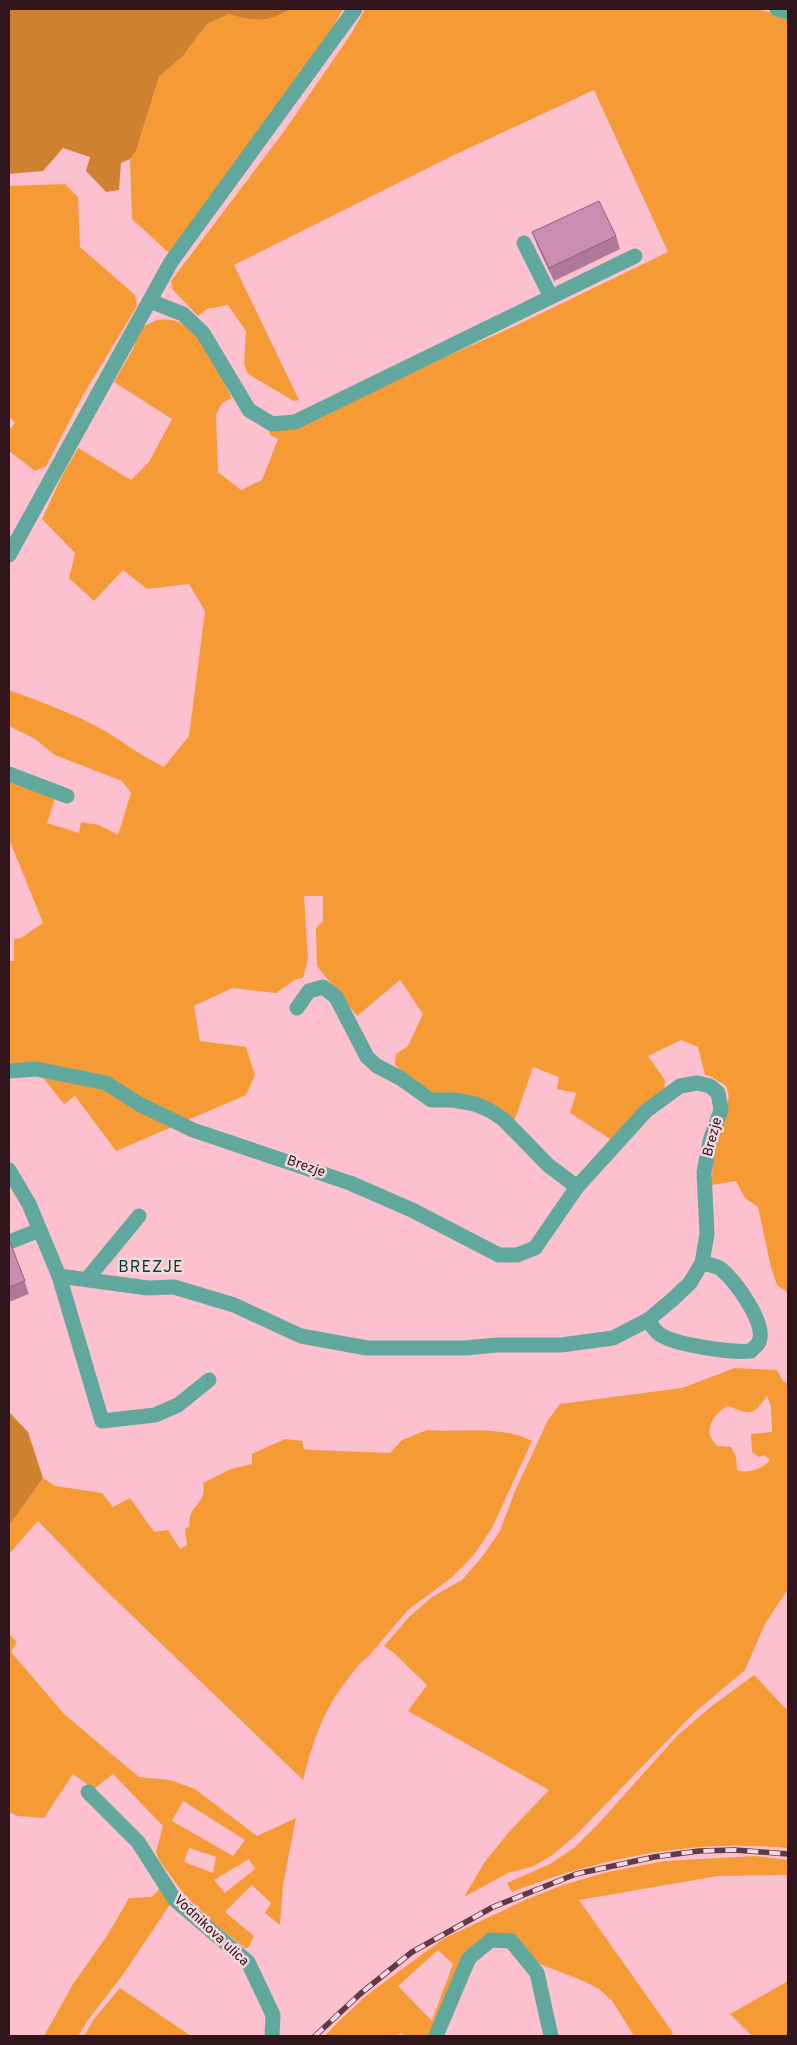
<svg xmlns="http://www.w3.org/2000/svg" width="797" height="2045" viewBox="0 0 797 2045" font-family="Overpass,sans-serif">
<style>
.green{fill:#f69a35;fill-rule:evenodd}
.forest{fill:#ce812f}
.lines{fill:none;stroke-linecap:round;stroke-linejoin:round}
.minor{stroke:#60a89d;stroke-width:15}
.rail-casing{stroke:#5f3c45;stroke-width:5.5}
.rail{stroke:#f6d7de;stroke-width:4;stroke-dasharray:11;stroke-linecap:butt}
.wall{fill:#af7898}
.building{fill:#cb8cb1;stroke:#8e627c}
.labels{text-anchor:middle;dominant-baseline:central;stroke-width:5;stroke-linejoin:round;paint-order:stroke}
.street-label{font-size:14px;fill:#30151c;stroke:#f6d7de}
.quarter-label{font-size:16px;letter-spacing:1px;fill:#00413a;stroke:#f6d7de}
</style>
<rect width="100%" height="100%" fill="#fdc0ce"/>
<g class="green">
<path d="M291 9H343L316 57 169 253 132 219 130 159 136 151 159 77 183 56 207 24 229 14C255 22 266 23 291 9Z"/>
<path d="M365 9H757L788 17V1293L777 1285 771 1267 758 1207 745 1198 736 1181 711 1185 715 1145 729 1097 726 1086 710 1076 705 1075 698 1047 681 1040 648 1056 665 1080 664 1092 612 1140 570 1113 576 1093 557 1089 559 1077 533 1067 514 1122 437 1094 412 1080 395 1065 396 1054 408 1046 423 1014 400 980 357 1016 317 966 316 928 323 921V896H304L308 959 303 978 296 979 276 993 232 988 194 1006 200 1041 246 1047 255 1075 246 1095 116 1151 75 1096 64 1104 31 1063 9 1064V961H14V939L21 938 43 923 9 839V781L55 799 47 823 79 833 81 822 99 825 118 835 131 793 122 781 55 755 35 739 9 726V690C41 702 75 714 105 731 125 743 143 757 164 767L189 736 205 611 189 584 147 589 123 570 94 601 69 578 75 553 42 519 63 474 78 448 131 480 149 462 172 419 114 382 133 349 140 328C146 326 152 321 158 320 199 313 217 370 232 398L222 403 216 415 218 472 241 490 262 480 278 439 270 435 269 430H292L443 358 515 326 668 252 594 90 452 156 234 265 299 400 294 401 248 374 244 364 246 331 228 305 207 309 198 316 173 290 171 281 283 133 351 34Z"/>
<polygon points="65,184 78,197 80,247 135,295 137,306 83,395 46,466 35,471 9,451 9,430 15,423 9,416 9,186"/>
<path d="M735 1368 777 1370 782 1380 788 1384V1589L765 1624 745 1670 694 1713 576 1835 551 1856 534 1866 508 1873 464 1897 484 1863 508 1833 549 1790 408 1711 427 1685 394 1653 384 1646 410 1616 432 1597 462 1580 482 1557 500 1531 515 1491 548 1420 560 1404 682 1388ZM767 1396 771 1406 772 1432 751 1434 752 1452 759 1457 764 1455 770 1460C763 1469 748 1474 737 1470L736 1457 731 1447 717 1446C715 1443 711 1439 710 1435 707 1423 718 1411 728 1406 750 1414 751 1418 767 1396Z"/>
<path d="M427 1430C460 1433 501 1425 532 1441L492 1528 473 1556 451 1578 408 1610 368 1657C359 1663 354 1671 347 1680 322 1712 313 1742 303 1780L95 1580 38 1521 9 1554V1526L43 1478 55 1486 102 1493 113 1507 130 1498 154 1532 168 1530 180 1549 187 1545 185 1529 190 1526C186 1506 208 1504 203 1483L231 1469 252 1464V1454L285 1439 302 1441 304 1449 312 1450 390 1453 402 1440Z"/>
<path d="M9 1634 17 1642 11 1652 65 1715 139 1777 170 1780 195 1789 257 1836 296 1818 283 1885 280 1925 265 1913 271 1903 252 1885 225 1912 254 1936 248 1948H245L213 1923 184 1894 159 1860 156 1852 163 1826 113 1774 94 1789 73 1774 44 1818 18 1816 9 1812ZM183 1801 245 1840 233 1856 172 1821ZM189 1848 216 1857 213 1873 184 1862ZM249 1859 255 1869 225 1893 214 1880Z"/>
<path d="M754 1675 788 1711V1848C692 1839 602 1857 512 1892L507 1883 550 1864 575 1847 598 1824 677 1736 713 1705Z"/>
<path d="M755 1856 788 1860V1875L718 1876 579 1900 673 2033 669 2036H634L613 2002 599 1989 581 1980 540 1964 531 1956 482 1940 430 2036H405L401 2033 395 2036H325L338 2022 367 1995 443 1939 525 1900 563 1885 608 1872 665 1861ZM438 1950 453 1964 432 2021 398 1986Z"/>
<polygon points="165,1882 171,1903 122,1976 88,2020 78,2036 44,2036 73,1984 107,1936 129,1898 152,1897"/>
<polygon points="788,1981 788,2036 752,2036 730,2014"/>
<polygon points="120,1988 191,2036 84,2036 94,2019"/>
</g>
<g class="forest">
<path d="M9 9H291C266 23 255 22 229 14L207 24 183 56 159 77 136 151 130 159 121 163 119 190 106 192 86 171 90 157 63 148 43 171 9 174Z"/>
<polygon points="9,1412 28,1432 43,1478 9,1526"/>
</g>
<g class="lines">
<g class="minor">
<polyline points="777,9 788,12"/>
<polyline points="524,243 551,297"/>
<polyline points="150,301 183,314 203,333 249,410 272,424 295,422 635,256"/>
<polyline points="9,555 171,262 355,9"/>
<polyline points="9,774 67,796"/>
<polyline points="297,1008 309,991 323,987 336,997 367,1057 377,1066 400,1078 431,1100 453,1100 475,1104 489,1110 503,1119 548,1165 577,1187"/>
<polyline points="9,1071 36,1069 106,1083 139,1104 193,1130 350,1183 412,1210 499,1255 517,1255 535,1248 577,1187 646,1111 680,1086 697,1083 710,1086 718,1093 721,1110 710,1141 704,1172 707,1234 702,1263 690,1283 672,1300 648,1320 613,1338 561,1345 497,1345 465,1348 367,1348 301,1336 234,1305 174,1287 148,1288 59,1276"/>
<polyline points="9,1170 29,1204 59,1276 102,1421 155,1415 178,1405 209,1380"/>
<polyline points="9,1242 40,1230"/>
<polyline points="87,1279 139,1216"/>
<path d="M648 1320C651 1324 654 1330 658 1333 672 1345 733 1353 751 1351 753 1348 758 1345 759 1342 767 1323 735 1281 721 1269 716 1266 708 1264 702 1263"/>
<polyline points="88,1792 138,1842 175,1900 248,1962 273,2015 272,2036"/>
<polyline points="436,2036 469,1958 491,1940 511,1941 537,1973 551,2036"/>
</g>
<g class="rail-casing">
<polyline id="rail" points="315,2036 360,1994 412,1952 493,1907 576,1874 654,1857 699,1851 735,1850 788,1854"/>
</g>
<use href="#rail" class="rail"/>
</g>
<g class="wall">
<polygon points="532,232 616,236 620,249 554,281 537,245"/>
<polygon points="10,1242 29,1294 9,1302 9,1243"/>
</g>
<g class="building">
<polygon points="599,201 616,236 549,268 532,232"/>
<polygon points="10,1242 25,1281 9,1287 9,1243"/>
</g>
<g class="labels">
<g class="street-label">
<text transform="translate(713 1137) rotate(-75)">Brezje</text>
<text transform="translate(306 1167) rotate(19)">Brezje</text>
<text transform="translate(211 1931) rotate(43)">Vodnikova ulica</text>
</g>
<g class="quarter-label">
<text x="151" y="1268">BREZJE</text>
</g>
</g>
<rect width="797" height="2045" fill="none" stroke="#30151c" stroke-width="20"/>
</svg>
